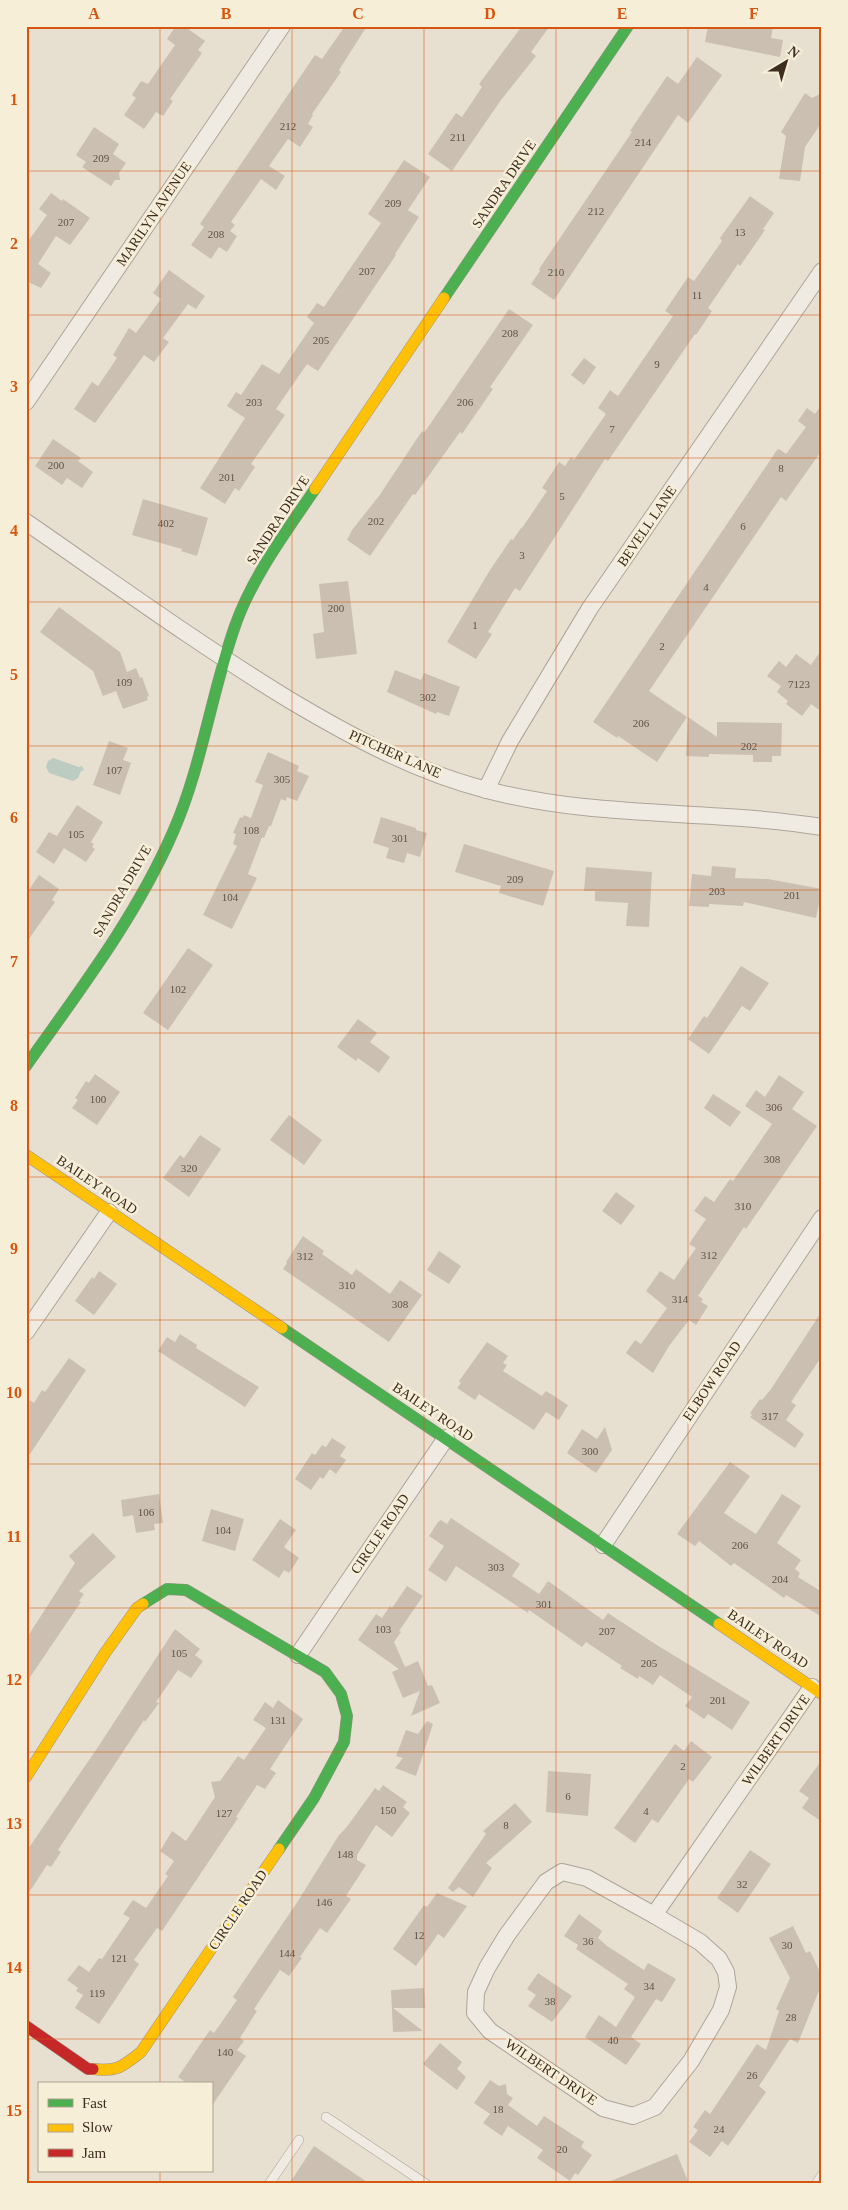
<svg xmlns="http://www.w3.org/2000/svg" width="848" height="2210" viewBox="0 0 848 2210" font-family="Georgia,serif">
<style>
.water{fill:#bcccc2}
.building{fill:#cbbfb2}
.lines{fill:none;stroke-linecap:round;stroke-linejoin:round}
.lane-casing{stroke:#ada599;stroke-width:10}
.street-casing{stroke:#ada599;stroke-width:18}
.fast-casing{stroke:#9c958a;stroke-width:12}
.slow-casing{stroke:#9c958a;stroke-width:12}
.jam-casing{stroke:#9c958a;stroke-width:12}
.lane{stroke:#efebe3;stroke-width:9}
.street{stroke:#efebe3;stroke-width:16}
.fast{stroke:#4caf50;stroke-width:11}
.slow{stroke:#ffc107;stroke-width:11}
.jam{stroke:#c62828;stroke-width:11}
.grid{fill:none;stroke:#d7550e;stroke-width:1;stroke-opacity:0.55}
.labels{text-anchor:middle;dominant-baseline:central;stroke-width:5;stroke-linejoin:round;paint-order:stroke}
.number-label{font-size:11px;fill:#605244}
.street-label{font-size:14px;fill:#3d2e20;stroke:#f7eed8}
.neatline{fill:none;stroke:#d7550e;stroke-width:2}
.grid-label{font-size:16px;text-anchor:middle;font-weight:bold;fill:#d7550e}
</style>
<rect width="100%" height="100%" fill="#e7e0d1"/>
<polygon class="water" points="53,758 79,767 82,766 84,770 81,771 78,778 73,781 49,773 46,767 48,761"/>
<g class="building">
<polygon points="176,26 184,26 205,41 198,50 202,53 170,99 173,101 163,116 156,112 144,129 124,115 136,98 132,95 141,81 148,84 175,45 167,39"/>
<polygon points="345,26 367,26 339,70 341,72 312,114 313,115 308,124 313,127 300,147 288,139 269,166 285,176 276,190 261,179 231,222 235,225 230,231 237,236 227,252 219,247 211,259 191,245 204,227 200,224 315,55 322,59"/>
<polygon points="522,26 550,26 531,52 536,56 501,100 452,171 428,154 456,113 462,117 482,87 479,84"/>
<polygon points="708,26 773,26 771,38 783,40 780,57 705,42"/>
<polygon points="697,57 722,75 688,123 678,115 554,300 531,284 540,271 539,269 632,132 630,131 667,76 678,84"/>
<polygon points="805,93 812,98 822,93 822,122 805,147 800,181 779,179 786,136 781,132"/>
<polygon points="94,127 119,144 113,154 126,163 119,173 120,180 115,180 111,186 82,167 86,162 76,155"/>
<polygon points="404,160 430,177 408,210 419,217 395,254 396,255 318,371 307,364 276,409 285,415 251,464 255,467 239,491 235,488 225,504 200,488 245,418 227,406 236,392 241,395 262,364 279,374 314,323 307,317 317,303 324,307 381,223 368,214"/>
<polygon points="51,193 62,201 63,199 90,218 70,245 56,236 38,264 51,273 41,288 26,281 26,244 47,215 39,209"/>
<polygon points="750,196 774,213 763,229 765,230 740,266 738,264 708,308 712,311 696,335 695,334 608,461 605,459 520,591 515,588 488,632 492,634 476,659 447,642 490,570 511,539 513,540 521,528 522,528 547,491 542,488 559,462 565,466 571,457 574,460 606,414 598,408 610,390 618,396 673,316 665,311 688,277 694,281 722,241 720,238"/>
<polygon points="169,270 205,296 196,309 188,304 163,338 169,342 154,362 144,355 95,423 74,409 92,382 98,386 117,358 113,355 129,328 136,333 161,299 153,293"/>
<polygon points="509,309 533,325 490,387 493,389 462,434 460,432 415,495 413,494 370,556 347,540 352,530 379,496 422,431 424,433"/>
<polygon points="584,358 596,367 584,385 571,375"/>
<polygon points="822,404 822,450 786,501 781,497 649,691 687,717 657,762 618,736 617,738 593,722 777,450 779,449 786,454 806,427 798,421 807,408 815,414"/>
<polygon points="53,439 81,458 78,461 93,472 82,488 67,478 62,485 35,466"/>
<polygon points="143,499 208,518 197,556 181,551 182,549 132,535"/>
<polygon points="348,581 357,654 316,659 313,634 324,632 319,584"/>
<polygon points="59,607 120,652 127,672 136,668 140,678 142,677 149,696 147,697 148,700 123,709 116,691 103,696 93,671 40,632"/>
<polygon points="822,649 822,712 811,704 802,716 786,704 788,701 777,692 781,686 767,676 779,661 786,667 796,654 811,665"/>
<polygon points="395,670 421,680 424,673 460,687 449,716 437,712 436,714 387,692"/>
<polygon points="688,717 717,737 717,722 782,723 781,756 772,756 772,762 753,762 753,755 709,754 709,757 686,756"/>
<polygon points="109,741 128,748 123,760 131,763 120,795 93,785"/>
<polygon points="268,752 299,766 297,771 309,776 297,801 287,797 286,801 281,799 271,826 269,826 264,838 262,837 248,874 257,878 232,929 203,915 237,846 233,844 236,834 233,833 240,817 242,818 244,815 251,818 263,785 255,782"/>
<polygon points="77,805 103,822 91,842 94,844 92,847 95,849 86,862 64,848 54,864 36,852 49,832 57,836"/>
<polygon points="381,817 416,828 416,830 427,833 420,857 407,853 404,863 386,858 389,848 373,843"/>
<polygon points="464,844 554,871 543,906 499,893 501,886 455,872"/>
<polygon points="712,866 736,868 735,878 768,879 822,889 816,918 744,902 743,906 709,904 709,907 689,906 692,874 711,876"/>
<polygon points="586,867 652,872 649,927 626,926 628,903 595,901 595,891 584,891"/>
<polygon points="39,875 59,889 52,900 55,902 26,943 26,894"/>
<polygon points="188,948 213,965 168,1030 143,1013"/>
<polygon points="741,966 769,983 750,1011 742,1006 709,1054 688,1039 704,1016 707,1018"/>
<polygon points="358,1019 377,1033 370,1042 390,1057 379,1073 358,1058 356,1061 337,1047"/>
<polygon points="95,1074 120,1092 97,1125 72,1108 78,1100 75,1098 86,1081 89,1083"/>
<polygon points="779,1075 804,1092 792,1109 817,1126 746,1229 744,1227 698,1296 703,1299 701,1302 708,1306 696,1325 689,1320 669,1346 653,1373 626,1353 635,1340 641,1344 667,1308 646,1291 660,1271 674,1280 696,1248 689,1244 706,1219 694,1211 705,1196 714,1202 730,1179 733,1181 772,1124 745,1106 756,1090 765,1097"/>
<polygon points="713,1094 741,1112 730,1127 704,1108"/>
<polygon points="289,1115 322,1140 304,1165 270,1140"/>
<polygon points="200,1135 221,1149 189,1197 163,1178 180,1155 184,1158"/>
<polygon points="616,1192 635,1206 621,1225 602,1211"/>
<polygon points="303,1236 324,1251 322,1254 352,1275 356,1269 390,1294 400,1280 422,1295 389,1342 283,1269 287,1263 286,1262"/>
<polygon points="439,1251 461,1266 449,1284 427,1270"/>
<polygon points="99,1271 117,1284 94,1315 75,1301 92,1277 94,1279"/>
<polygon points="822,1311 822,1356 791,1402 796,1405 786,1420 804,1434 795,1448 750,1417 752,1415 750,1413 760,1399 762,1400 771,1389"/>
<polygon points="180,1334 197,1345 196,1348 259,1387 245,1407 158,1351 167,1337 175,1342"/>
<polygon points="487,1342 508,1356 503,1363 507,1365 503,1371 542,1396 546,1391 568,1405 559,1420 546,1412 534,1430 479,1394 475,1400 457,1388 461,1383 459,1381"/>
<polygon points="69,1358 86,1370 26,1460 26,1398 34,1403 42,1390 45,1392"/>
<polygon points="605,1427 612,1450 596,1473 567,1453 582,1429 597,1439"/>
<polygon points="332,1438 346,1447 340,1456 346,1460 336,1474 330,1469 323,1479 320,1477 311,1490 295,1479 312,1453 315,1455 322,1445 326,1447"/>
<polygon points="730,1462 750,1476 724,1513 756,1534 782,1494 801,1506 777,1543 801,1560 795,1569 800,1573 798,1577 822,1592 822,1617 786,1595 784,1598 734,1563 731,1566 699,1541 695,1546 677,1534"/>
<polygon points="159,1494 163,1523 154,1524 155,1530 136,1533 133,1515 123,1517 121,1500"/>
<polygon points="211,1509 244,1519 235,1551 202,1541"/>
<polygon points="451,1518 520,1564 512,1576 539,1594 548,1581 603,1620 608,1613 652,1642 750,1702 732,1730 708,1714 704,1719 685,1706 692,1697 664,1678 660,1675 653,1685 639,1676 638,1679 620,1668 622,1666 586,1642 582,1647 529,1610 528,1613 456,1566 446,1582 428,1570 444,1546 429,1536 438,1522 441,1520 447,1524"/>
<polygon points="280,1519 296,1530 284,1547 299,1558 289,1573 284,1570 279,1578 252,1560"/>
<polygon points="93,1533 116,1557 79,1591 84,1594 79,1601 81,1602 26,1683 26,1639 75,1563 69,1556"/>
<polygon points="407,1586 423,1596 399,1631 401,1632 394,1642 405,1667 418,1661 428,1686 432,1685 440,1703 411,1716 420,1691 403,1698 392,1672 399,1669 358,1640 376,1614 382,1618 390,1606 392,1608"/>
<polygon points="175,1629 200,1649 195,1655 203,1661 191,1678 178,1670 156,1702 159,1703 145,1722 144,1720 58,1850 61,1852 51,1867 47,1865 26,1897 26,1852 98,1747"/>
<polygon points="278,1700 303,1719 270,1769 276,1773 265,1789 257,1785 236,1817 238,1818 162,1931 157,1928 134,1960 139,1964 99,2024 75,2008 83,1995 76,1991 78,1988 67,1980 79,1965 89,1972 99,1958 102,1959 130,1918 123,1914 133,1900 146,1908 168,1876 165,1874 174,1861 160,1851 172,1831 186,1841 215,1797 211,1782 220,1781 238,1756 244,1760 266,1728 253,1720 265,1702 273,1708"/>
<polygon points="427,1721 433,1724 416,1776 395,1768 403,1758 396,1756 406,1730 418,1734"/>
<polygon points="691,1741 712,1757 693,1782 689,1779 658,1823 652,1819 635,1843 614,1828 675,1744 684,1751"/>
<polygon points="822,1760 822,1822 802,1808 809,1798 799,1791"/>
<polygon points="548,1771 591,1774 588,1816 546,1812"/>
<polygon points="383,1785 407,1802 403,1807 410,1813 392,1837 376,1825 357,1855 357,1860 366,1865 346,1896 351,1899 327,1933 320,1928 300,1957 302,1958 289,1976 280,1970 254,2009 257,2011 240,2038 244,2041 237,2050 246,2056 211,2107 211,2084 188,2084 178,2077 210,2030 214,2033 237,2000 233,1997 298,1901 339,1835 346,1828 375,1788 379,1791"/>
<polygon points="515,1803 532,1822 486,1863 492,1868 473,1897 459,1887 453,1892 448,1888 486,1834 483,1831"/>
<polygon points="750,1850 771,1864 738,1913 717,1898"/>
<polygon points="437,1893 467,1906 444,1938 438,1934 416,1966 393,1949 424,1905 427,1907"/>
<polygon points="579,1914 602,1931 598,1938 607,1946 644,1970 648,1963 676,1979 662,2002 656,1999 631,2037 641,2044 626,2065 585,2037 599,2015 616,2027 635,1997 624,1989 628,1984 576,1949 578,1945 564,1936"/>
<polygon points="793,1926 806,1953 810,1951 822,1976 822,1983 798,2043 790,2039 759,2086 766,2092 728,2146 722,2141 710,2157 689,2142 698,2130 693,2127 705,2110 710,2114 757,2044 766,2050 779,2011 776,2009 790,1978 769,1938"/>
<polygon points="538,1973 572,1996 552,2022 528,2006 536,1995 527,1989"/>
<polygon points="424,1988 425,2008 393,2008 423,2031 393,2032 391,1990"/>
<polygon points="440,2043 462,2062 457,2069 466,2077 457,2090 423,2064"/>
<polygon points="490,2080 499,2086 506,2084 507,2094 513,2098 508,2105 537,2126 544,2116 584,2142 581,2147 592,2155 578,2175 575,2173 570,2181 537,2158 543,2150 508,2126 502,2136 483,2123 490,2114 474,2103"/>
<polygon points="314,2146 370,2184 289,2184"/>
<polygon points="677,2154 689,2184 606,2184 606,2183"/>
</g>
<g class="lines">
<g class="lane-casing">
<g id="lane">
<polyline points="326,2117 426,2184"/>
<polyline points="269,2184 299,2140"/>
<polyline points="816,2184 822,2175"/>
</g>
</g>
<g class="street-casing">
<g id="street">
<polyline points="26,402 282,26"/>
<path d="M26 522C113 582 198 644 288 699 350 736 416 772 487 790 597 819 710 809 822 827"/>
<polyline points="486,790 510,741 590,608 822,271"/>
<polyline points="26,1332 109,1212"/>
<polyline points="603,1545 822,1218"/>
<polyline points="298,1655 446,1438"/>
<polygon points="562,1872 587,1878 654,1915 700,1942 719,1959 726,1972 728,1987 721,2010 691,2061 655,2107 633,2116 603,2108 490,2031 475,2013 476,1992 487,1968 507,1935 546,1882"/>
<polyline points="654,1915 812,1687"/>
</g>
</g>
<g class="fast-casing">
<g id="fast">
<polyline points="444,298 628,26"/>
<path d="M26 1066C79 991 136 917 173 832 202 766 211 694 235 626 252 577 286 532 315 489"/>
<polyline points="282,1328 719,1624"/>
<polyline points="143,1604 167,1589 186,1590 325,1672 341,1694 347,1716 344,1742 314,1798 279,1849"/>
</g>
</g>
<g class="slow-casing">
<g id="slow">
<polyline points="315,489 444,298"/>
<polyline points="26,1155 282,1328"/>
<polyline points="719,1624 822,1694"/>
<polyline points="26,1777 105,1653 137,1608 143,1604"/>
<path d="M93 2069C117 2072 122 2067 141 2052L279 1849"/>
</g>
</g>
<g class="jam-casing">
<polyline id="jam" points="26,2026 88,2069 93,2069"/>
</g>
<use href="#lane" class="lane"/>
<use href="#street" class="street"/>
<use href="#fast" class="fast"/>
<use href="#slow" class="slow"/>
<use href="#jam" class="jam"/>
</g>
<path class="grid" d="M160 26V2084M292 26V2184M424 26V2184M556 26V2184M688 26V2184M26 171H822M26 315H822M26 458H822M26 602H822M26 746H822M26 890H822M26 1033H822M26 1177H822M26 1320H822M26 1464H822M26 1608H822M26 1752H822M26 1895H822M26 2039H822M160 2171V2184"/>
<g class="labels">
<g class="number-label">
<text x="288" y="126">212</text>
<text x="458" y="137">211</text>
<text x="643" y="142">214</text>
<text x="101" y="158">209</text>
<text x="393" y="203">209</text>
<text x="596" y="211">212</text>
<text x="66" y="222">207</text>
<text x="740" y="232">13</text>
<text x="216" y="234">208</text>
<text x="367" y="271">207</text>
<text x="556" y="272">210</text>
<text x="697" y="295">11</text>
<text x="510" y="333">208</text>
<text x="321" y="340">205</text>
<text x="657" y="364">9</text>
<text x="254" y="402">203</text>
<text x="465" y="402">206</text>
<text x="612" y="429">7</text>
<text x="56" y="465">200</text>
<text x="781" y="468">8</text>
<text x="227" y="477">201</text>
<text x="562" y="496">5</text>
<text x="376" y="521">202</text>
<text x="166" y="523">402</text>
<text x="743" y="526">6</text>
<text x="522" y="555">3</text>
<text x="706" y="587">4</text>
<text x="336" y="608">200</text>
<text x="475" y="625">1</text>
<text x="662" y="646">2</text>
<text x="124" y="682">109</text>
<text x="799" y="684">7123</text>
<text x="428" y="697">302</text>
<text x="641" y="723">206</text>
<text x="749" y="746">202</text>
<text x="114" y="770">107</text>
<text x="282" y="779">305</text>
<text x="251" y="830">108</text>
<text x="76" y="834">105</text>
<text x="400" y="838">301</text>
<text x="515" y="879">209</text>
<text x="717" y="891">203</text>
<text x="792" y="895">201</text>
<text x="230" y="897">104</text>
<text x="178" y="989">102</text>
<text x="98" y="1099">100</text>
<text x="774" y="1107">306</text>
<text x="772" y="1159">308</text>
<text x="189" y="1168">320</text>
<text x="743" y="1206">310</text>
<text x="709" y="1255">312</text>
<text x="305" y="1256">312</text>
<text x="347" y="1285">310</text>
<text x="680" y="1299">314</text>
<text x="400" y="1304">308</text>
<text x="770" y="1416">317</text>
<text x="590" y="1451">300</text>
<text x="146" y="1512">106</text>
<text x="223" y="1530">104</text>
<text x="740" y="1545">206</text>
<text x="496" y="1567">303</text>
<text x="780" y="1579">204</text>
<text x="544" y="1604">301</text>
<text x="383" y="1629">103</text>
<text x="607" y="1631">207</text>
<text x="179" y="1653">105</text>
<text x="649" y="1663">205</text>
<text x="718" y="1700">201</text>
<text x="278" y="1720">131</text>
<text x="683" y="1766">2</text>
<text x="568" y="1796">6</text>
<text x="388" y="1810">150</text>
<text x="646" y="1811">4</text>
<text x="224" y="1813">127</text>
<text x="506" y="1825">8</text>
<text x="345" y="1854">148</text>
<text x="742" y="1884">32</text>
<text x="324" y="1902">146</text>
<text x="419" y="1935">12</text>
<text x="588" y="1941">36</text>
<text x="787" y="1945">30</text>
<text x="287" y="1953">144</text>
<text x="119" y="1958">121</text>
<text x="649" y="1986">34</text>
<text x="97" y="1993">119</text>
<text x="550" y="2001">38</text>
<text x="791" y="2017">28</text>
<text x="613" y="2040">40</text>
<text x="225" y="2052">140</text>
<text x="752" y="2075">26</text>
<text x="498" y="2109">18</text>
<text x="719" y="2129">24</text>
<text x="562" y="2149">20</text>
</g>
<g class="street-label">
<text transform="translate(504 184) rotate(-56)">SANDRA DRIVE</text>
<text transform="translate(154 214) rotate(-56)">MARILYN AVENUE</text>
<text transform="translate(278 520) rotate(-57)">SANDRA DRIVE</text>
<text transform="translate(647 526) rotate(-56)">BEVELL LANE</text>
<text transform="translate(395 754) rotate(24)">PITCHER LANE</text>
<text transform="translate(122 891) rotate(-60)">SANDRA DRIVE</text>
<text transform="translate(97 1185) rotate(34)">BAILEY ROAD</text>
<text transform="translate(712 1381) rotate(-56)">ELBOW ROAD</text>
<text transform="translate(433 1412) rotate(34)">BAILEY ROAD</text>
<text transform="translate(380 1534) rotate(-56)">CIRCLE ROAD</text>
<text transform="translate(768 1639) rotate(34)">BAILEY ROAD</text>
<text transform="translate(776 1740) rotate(-55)">WILBERT DRIVE</text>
<text transform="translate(238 1910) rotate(-56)">CIRCLE ROAD</text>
<text transform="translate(551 2072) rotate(34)">WILBERT DRIVE</text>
</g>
</g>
<rect width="848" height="2210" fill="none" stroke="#f7eed8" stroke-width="55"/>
<rect x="38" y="2082" width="175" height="90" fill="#f7eed8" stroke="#ada18e"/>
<rect x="48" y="2099" width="25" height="8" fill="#4caf50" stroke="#ada18e"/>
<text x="82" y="2108" font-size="15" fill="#3d2e20">Fast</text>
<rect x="48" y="2124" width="25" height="8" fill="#ffc107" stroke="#ada18e"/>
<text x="82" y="2132" font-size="15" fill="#3d2e20">Slow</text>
<rect x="48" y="2149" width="25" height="8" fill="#c62828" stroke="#ada18e"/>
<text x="82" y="2158" font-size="15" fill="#3d2e20">Jam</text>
<g transform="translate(786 62) rotate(38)" stroke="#f7eed8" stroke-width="4" paint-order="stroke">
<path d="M0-4L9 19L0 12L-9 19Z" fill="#3d2e20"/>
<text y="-8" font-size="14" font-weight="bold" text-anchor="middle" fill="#3d2e20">N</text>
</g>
<rect x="28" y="28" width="792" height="2154" class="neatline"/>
<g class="grid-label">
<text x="94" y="19">A</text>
<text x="226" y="19">B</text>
<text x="358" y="19">C</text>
<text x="490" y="19">D</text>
<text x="622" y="19">E</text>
<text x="754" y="19">F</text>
<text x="14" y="105">1</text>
<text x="14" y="249">2</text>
<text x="14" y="392">3</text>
<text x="14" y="536">4</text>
<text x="14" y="680">5</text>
<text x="14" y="823">6</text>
<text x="14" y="967">7</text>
<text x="14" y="1111">8</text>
<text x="14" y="1254">9</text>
<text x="14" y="1398">10</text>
<text x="14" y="1542">11</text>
<text x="14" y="1685">12</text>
<text x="14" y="1829">13</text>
<text x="14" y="1973">14</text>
<text x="14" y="2116">15</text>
</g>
</svg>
